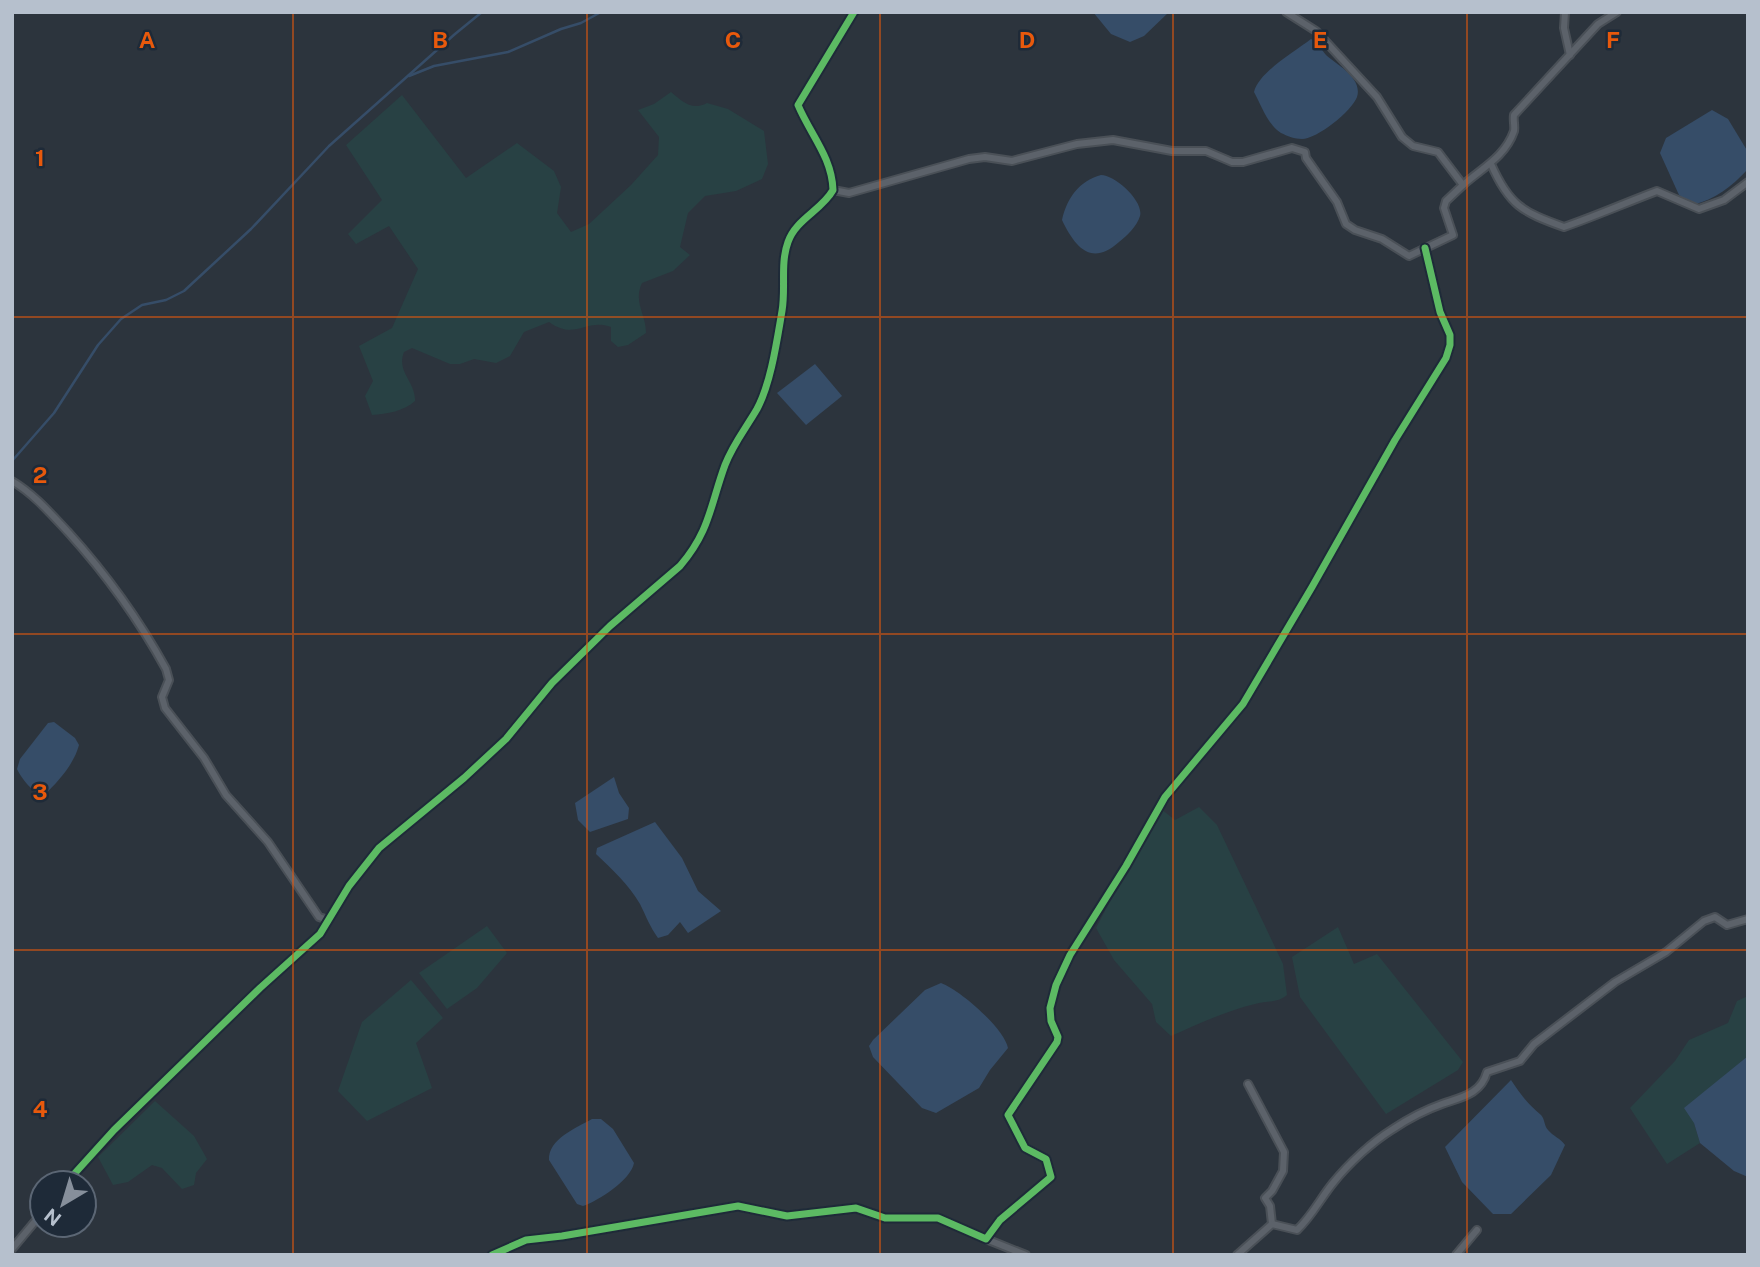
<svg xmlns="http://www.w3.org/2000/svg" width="1760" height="1267" viewBox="0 0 1760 1267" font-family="'Public Sans',sans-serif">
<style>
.green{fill:#284144}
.water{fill:#364d68}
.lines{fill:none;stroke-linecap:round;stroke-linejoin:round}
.stream{stroke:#364d68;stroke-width:2.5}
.minor-casing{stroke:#4a5057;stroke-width:10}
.minor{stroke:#5c626a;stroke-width:6}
.cycleway-casing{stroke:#1e2a38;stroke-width:11}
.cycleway{stroke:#5cba63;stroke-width:7}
.grid{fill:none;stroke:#e8590c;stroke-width:2;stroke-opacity:0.55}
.grid-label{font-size:23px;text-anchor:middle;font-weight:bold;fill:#e8590c;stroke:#1e2a38;stroke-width:5;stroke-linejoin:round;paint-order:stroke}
</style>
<rect width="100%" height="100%" fill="#2c343d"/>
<g class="green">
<path d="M671 92C683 102 692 111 707 103L728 109 764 131 768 164 762 179 736 191 705 196 688 213 680 247 690 255 673 271 642 283C633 302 646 314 646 333L628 345 618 347 611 341V327C586 318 575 341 549 322L524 332 510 356 496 363 474 359 460 364H450L412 348 404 352C396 372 416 382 415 401 404 411 387 414 372 415L365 396 373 381 359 346 392 328 418 269 389 226 356 244 348 234 382 200 346 145 402 95 466 178 517 143 554 171 561 187 557 213 571 232 589 224 631 185 658 155 659 137 638 110 654 104Z"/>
<path d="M1199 807 1217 825 1283 964 1287 995C1278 1003 1266 1001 1255 1004 1226 1011 1198 1024 1171 1036L1156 1022 1152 1004 1114 960 1096 928 1143 838 1161 809 1175 820Z"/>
<polygon points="487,926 507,953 477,988 447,1009 419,973"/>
<polygon points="1338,927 1354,964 1377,954 1463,1062 1458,1070 1386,1114 1300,997 1292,957"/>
<polygon points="411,980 443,1018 416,1043 432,1088 367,1121 338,1091 362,1022"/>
<polygon points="1748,996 1748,1056 1724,1076 1694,1123 1700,1143 1667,1164 1630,1108 1675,1061 1689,1040 1728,1023 1737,1001"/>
<polygon points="155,1101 194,1136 207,1159 196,1173 194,1185 182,1189 162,1168 152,1165 128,1182 113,1185 98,1157"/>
</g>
<g class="water">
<polygon points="1093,12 1169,12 1144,36 1130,42 1111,34"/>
<path d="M1311 39C1318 43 1321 49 1326 55 1337 65 1363 78 1357 97 1352 111 1317 139 1302 139 1295 139 1287 136 1281 133 1268 125 1261 105 1254 92 1259 72 1294 52 1311 39Z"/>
<path d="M1712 110 1728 119 1748 152V169C1731 187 1716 199 1692 205L1679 195 1660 153 1666 138Z"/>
<path d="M1101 175C1115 175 1144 201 1140 216 1137 226 1127 236 1119 242 1091 267 1075 247 1062 220 1067 198 1079 181 1101 175Z"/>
<polygon points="815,364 842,396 806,425 777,393"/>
<path d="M54 722 75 738 79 745C74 764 58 782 44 795 32 793 22 779 17 769L20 759 48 723Z"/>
<polygon points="614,777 619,793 629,808 628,819 590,832 578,820 575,803"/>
<path d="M655 822 682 858 698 891 721 911 688 933 680 922 668 935 658 938C650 927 646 916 640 904 629 885 612 869 596 854L597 848Z"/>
<path d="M941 983C960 990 1004 1028 1008 1048L990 1070 979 1088 936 1113 922 1108 873 1057 869 1046 873 1040 925 990Z"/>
<polygon points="1748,1056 1748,1177 1734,1171 1700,1143 1694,1123 1684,1108"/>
<path d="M1511 1080C1522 1096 1526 1102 1541 1115 1545 1119 1544 1126 1548 1130 1553 1136 1560 1138 1565 1145L1551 1175 1511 1214H1493L1462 1182 1445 1147Z"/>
<path d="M592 1119H601L613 1129 634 1163C631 1180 598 1201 583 1206L577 1204 549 1160C548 1139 576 1128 592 1119Z"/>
</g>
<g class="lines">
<g class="stream">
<polyline points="409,76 434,66 508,52 561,29 581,23 601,12"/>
<polyline points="12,461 54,413 98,345 121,319 142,305 166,300 184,291 251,229 329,146 455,34 482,12"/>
</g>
<g class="minor-casing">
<g id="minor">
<polyline points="1565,12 1564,28 1570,55"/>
<path d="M1491 164C1509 205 1522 212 1564 227 1596 216 1625 203 1657 191L1699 209 1724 200 1748 182"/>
<path d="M1463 185C1482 168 1505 157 1514 131 1515 126 1513 120 1514 115L1598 24 1617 12"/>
<polyline points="833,190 849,193 969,159 985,157 1012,161 1077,144 1113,140 1172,151 1206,151 1232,162 1243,162 1292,148 1305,152 1306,158 1337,202 1346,224 1355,230 1382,239 1409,256 1453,235 1444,208 1446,201 1463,185 1438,152 1413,146 1402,137 1377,97 1316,31 1286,12"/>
<path d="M12 481C34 494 51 514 68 532 107 575 138 618 166 669L169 680 162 697 165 708 204 758 226 795 268 842 319 917 328 920"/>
<polyline points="1248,1084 1284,1152 1283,1171 1272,1191 1265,1198 1270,1206 1272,1224"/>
<path d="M66 1183 114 1130 260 988 320 934 349 886 379 848 464 778 506 739 552 683 610 626 680 566C710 531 710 506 725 465 733 444 746 428 757 409 771 383 777 340 782 311 786 288 780 264 788 242 796 219 822 210 833 190 832 157 810 134 798 105L854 12"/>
<polyline points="986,1239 1026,1255"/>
<polyline points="12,1249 42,1213"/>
<polyline points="492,1255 526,1240 562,1236 738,1206 787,1216 856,1208 885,1218 938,1218 986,1239 1000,1220 1051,1177 1046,1159 1025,1148 1008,1115 1057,1042 1058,1037 1051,1021 1050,1008 1056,985 1070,955 1126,866 1165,797 1243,704 1312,587 1395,440 1446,358 1450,345 1450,335 1440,312 1425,248"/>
<path d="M1237 1255 1272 1224 1297 1230C1312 1216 1320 1199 1333 1183 1349 1163 1372 1142 1393 1129 1408 1119 1425 1110 1442 1104 1462 1097 1481 1094 1487 1072L1520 1061 1534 1044 1615 982 1666 952 1704 921 1715 917 1727 925 1748 919"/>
<polyline points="1456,1255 1477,1230"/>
</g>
</g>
<use href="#minor" class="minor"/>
<g class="cycleway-casing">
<g id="cycleway">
<path d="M66 1183 114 1130 260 988 320 934 349 886 379 848 464 778 506 739 552 683 610 626 680 566C710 531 710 506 725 465 733 444 746 428 757 409 771 383 777 340 782 311 786 288 780 264 788 242 796 219 822 210 833 190 832 157 810 134 798 105L854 12"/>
<polyline points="492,1255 526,1240 562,1236 738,1206 787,1216 856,1208 885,1218 938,1218 986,1239 1000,1220 1051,1177 1046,1159 1025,1148 1008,1115 1057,1042 1058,1037 1051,1021 1050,1008 1056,985 1070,955 1126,866 1165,797 1243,704 1312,587 1395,440 1446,358 1450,345 1450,335 1440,312 1425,248"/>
</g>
</g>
<use href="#cycleway" class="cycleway"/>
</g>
<path class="grid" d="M293 12V1255M587 12V1255M880 12V1255M1173 12V1255M1467 12V1255M12 317H1748M12 634H1748M12 950H1748"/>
<g class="grid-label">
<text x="147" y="48">A</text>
<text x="440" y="48">B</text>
<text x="733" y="48">C</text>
<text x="1027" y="48">D</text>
<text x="1320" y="48">E</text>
<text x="1613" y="48">F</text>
<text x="40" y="166">1</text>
<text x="40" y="483">2</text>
<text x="40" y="800">3</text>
<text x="40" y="1117">4</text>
</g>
<rect width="1760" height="1267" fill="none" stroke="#b6c0cd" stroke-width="28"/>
<g transform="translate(63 1204) rotate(218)"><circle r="33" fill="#1e2a38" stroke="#5b6674" stroke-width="2"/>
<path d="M0-5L12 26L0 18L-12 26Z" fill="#868f9b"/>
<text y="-10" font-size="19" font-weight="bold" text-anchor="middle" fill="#b6c0cd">N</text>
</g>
</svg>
